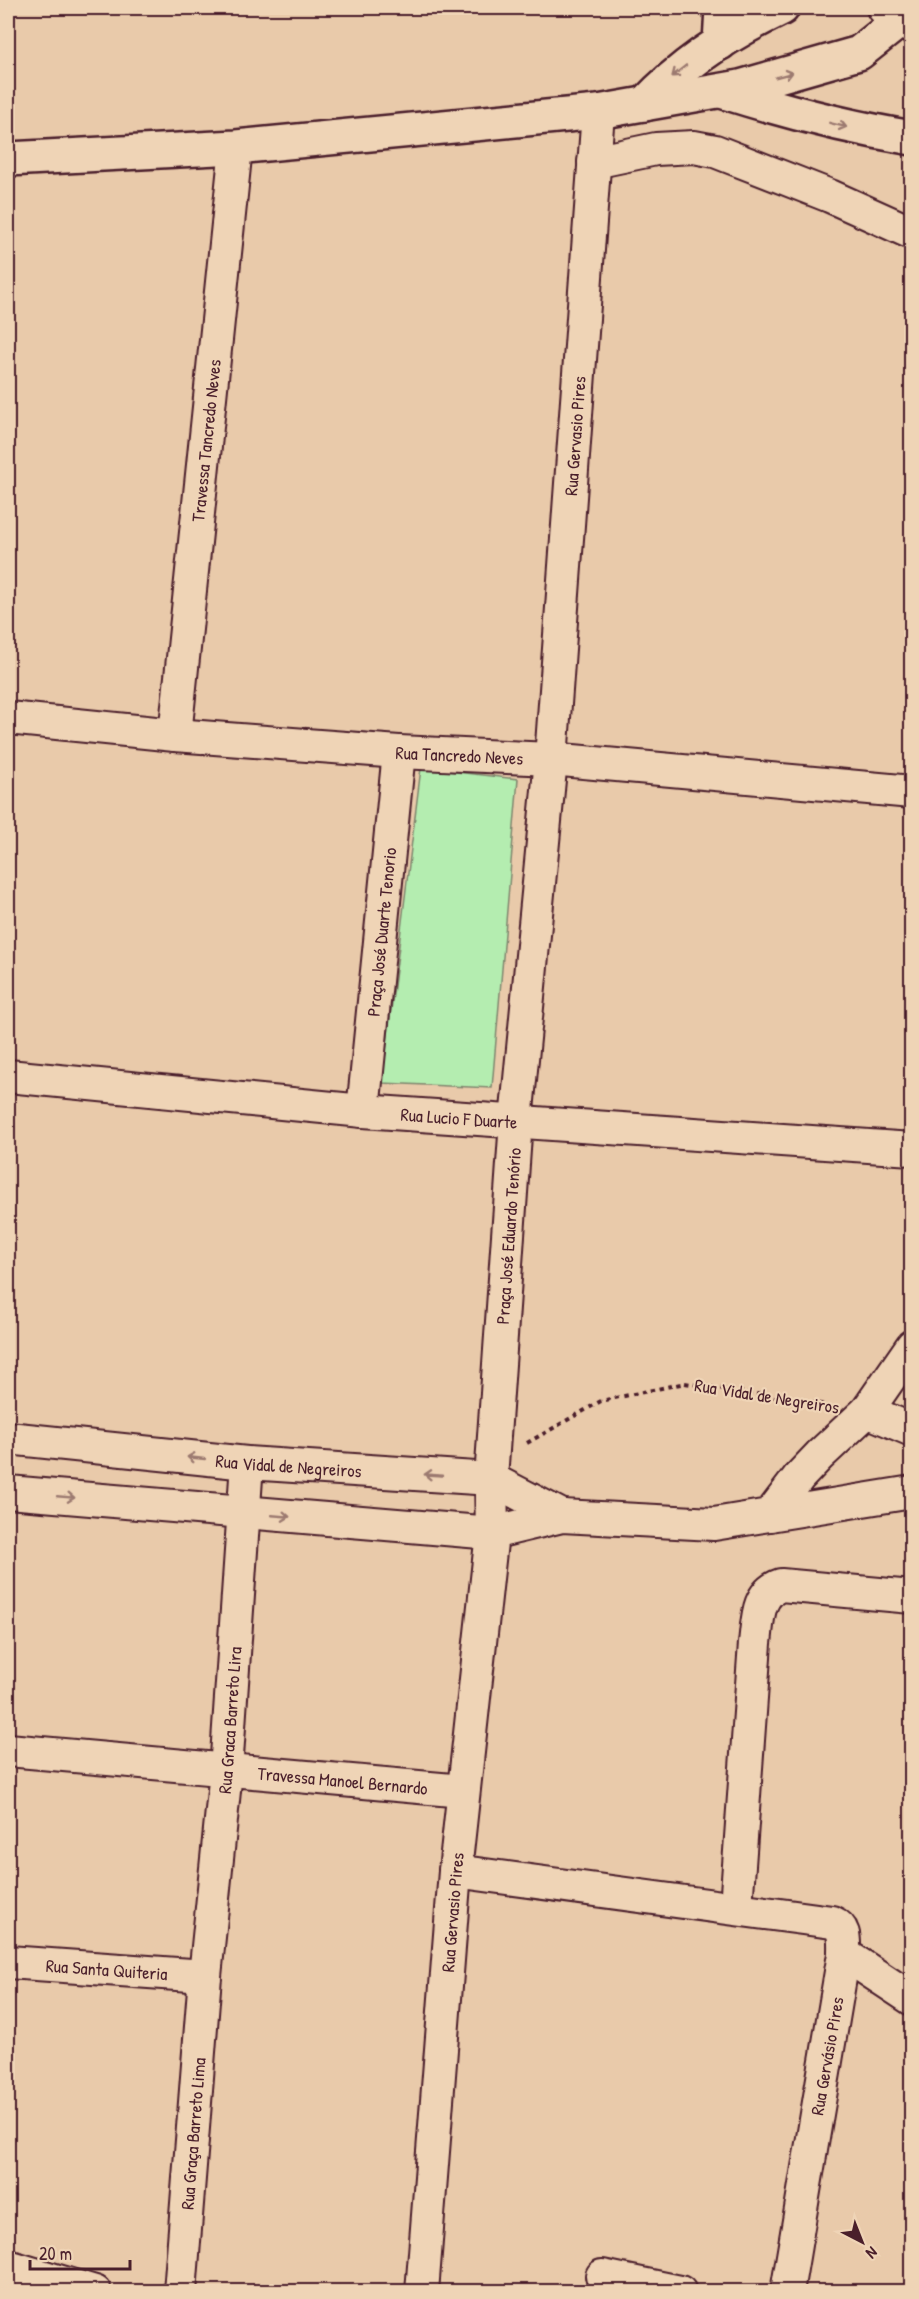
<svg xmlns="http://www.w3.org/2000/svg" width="919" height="2299" viewBox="0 0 919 2299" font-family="'Patrick Hand',sans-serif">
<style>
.green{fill:#b4edb0;stroke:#7f866e;stroke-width:1.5}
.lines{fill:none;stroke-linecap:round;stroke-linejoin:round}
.street-casing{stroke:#4a1f2b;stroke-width:36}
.secondary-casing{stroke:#4a1f2b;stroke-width:38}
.primary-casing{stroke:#4a1f2b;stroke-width:38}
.path{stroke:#4a1f2b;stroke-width:4;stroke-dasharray:4.5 4.5;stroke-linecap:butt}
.street{stroke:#efd4b6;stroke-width:32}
.secondary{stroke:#efd4b6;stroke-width:33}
.primary{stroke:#efd4b6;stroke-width:33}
.oneway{stroke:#9c7a70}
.labels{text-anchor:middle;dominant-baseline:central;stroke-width:4.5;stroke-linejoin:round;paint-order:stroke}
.street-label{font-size:18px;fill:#4a1f2b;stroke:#efd4b6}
</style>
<rect width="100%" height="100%" fill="#e9caaa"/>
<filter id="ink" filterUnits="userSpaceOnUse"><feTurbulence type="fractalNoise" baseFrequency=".0167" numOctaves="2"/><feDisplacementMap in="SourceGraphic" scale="12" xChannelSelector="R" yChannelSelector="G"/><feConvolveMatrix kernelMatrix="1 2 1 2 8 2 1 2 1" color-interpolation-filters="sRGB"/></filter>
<g filter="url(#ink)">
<polygon class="green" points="421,768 518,779 492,1088 382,1083"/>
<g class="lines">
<g class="street-casing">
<g id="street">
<polyline points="594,162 656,149 694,147 715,151 830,196 912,233"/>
<path id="s1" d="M8 718 175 735 399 752 551 759 912 792"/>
<path id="s2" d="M175 735 236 147"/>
<path id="s3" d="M8 1076 363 1111 912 1149"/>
<path id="s4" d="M363 1111 399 752"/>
<polyline points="867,1411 912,1430"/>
<path id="s5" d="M8 1438 247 1463 491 1479 562 1516"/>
<polyline points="8,1492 492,1533 562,1516 714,1524 912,1492"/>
<polyline points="770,1515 799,1477 820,1455 867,1411 912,1346"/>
<path id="s6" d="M8 1750 463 1791"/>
<path d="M455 1871 832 1922C846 1928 844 1940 844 1954L787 2292"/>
<path d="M736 1907 755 1643C758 1622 756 1593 781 1585L912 1597"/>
<polyline points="844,1954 912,1999"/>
<path id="s7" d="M8 1962 205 1976"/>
<polyline points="8,2266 95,2292"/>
<polyline points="602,2276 680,2292"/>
<path id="s8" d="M180 2292 205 1976 226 1771 247 1463"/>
<path id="s9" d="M422 2292 455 1871 492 1533 491 1479 516 1121 551 759 598 112"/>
</g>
</g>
<g class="secondary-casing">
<g id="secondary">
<path d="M645 104C683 63 732 32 782 8"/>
<polyline points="8,159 236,147 598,112 740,87 859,53 903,18 884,8"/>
</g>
</g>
<g class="primary-casing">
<g id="primary">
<polyline points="892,8 912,27"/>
<polyline points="720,43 722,8"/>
<path d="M721 91C784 111 846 127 912 138"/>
</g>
</g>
<polyline class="path" points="527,1443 601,1401 685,1383 826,1405"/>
<use href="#street" class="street"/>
<use href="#secondary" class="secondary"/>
<use href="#primary" class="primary"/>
</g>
<defs><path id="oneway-shaft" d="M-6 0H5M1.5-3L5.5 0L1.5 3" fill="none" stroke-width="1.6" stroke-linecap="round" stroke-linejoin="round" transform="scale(1.5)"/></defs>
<g class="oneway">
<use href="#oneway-shaft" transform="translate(679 71) rotate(141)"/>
<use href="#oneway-shaft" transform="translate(784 75) rotate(-15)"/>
<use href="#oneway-shaft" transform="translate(838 125) rotate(14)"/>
<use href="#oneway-shaft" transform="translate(196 1458) rotate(-174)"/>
<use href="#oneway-shaft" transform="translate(433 1475) rotate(-176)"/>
<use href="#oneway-shaft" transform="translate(66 1497) rotate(5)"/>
<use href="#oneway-shaft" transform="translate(281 1516) rotate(5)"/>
</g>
</g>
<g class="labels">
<g class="street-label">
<text stroke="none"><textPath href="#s9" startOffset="1863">Rua Gervasio Pires</textPath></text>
<text stroke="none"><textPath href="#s2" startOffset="296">Travessa Tancredo Neves</textPath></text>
<text stroke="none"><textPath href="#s1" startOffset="453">Rua Tancredo Neves</textPath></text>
<text stroke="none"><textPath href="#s4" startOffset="180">Praça José Duarte Tenorio</textPath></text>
<text stroke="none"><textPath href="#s3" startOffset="453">Rua Lucio F Duarte</textPath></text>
<text stroke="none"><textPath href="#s9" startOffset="1060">Praça José Eduardo Tenório</textPath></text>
<text transform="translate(767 1396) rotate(9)">Rua Vidal de Negreiros</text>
<text stroke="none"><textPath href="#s5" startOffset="282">Rua Vidal de Negreiros</textPath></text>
<text stroke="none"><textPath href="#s8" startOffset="574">Rua Graca Barreto Lira</textPath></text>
<text stroke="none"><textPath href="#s6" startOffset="336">Travessa Manoel Bernardo</textPath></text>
<text stroke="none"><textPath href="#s9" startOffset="381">Rua Gervasio Pires</textPath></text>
<text stroke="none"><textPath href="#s7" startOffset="99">Rua Santa Quiteria</textPath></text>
<text transform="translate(827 2056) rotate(-80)">Rua Gervásio Pires</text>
<text stroke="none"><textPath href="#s8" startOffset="159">Rua Graça Barreto Lima</textPath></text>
</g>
</g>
<rect width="919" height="2299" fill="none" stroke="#efd4b6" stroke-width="30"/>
<rect x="15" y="15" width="889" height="2269" fill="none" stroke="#4a1f2b" stroke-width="2" filter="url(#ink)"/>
<g transform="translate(862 2242) rotate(138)" stroke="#efd4b6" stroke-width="4.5" paint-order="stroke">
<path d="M0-4.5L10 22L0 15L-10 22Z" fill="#4a1f2b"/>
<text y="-9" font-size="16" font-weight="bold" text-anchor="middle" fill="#4a1f2b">N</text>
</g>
<path d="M30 2260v9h100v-9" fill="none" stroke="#4a1f2b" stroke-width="3"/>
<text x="39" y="2260" font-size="18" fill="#4a1f2b" stroke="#efd4b6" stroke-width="4.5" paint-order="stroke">20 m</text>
</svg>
